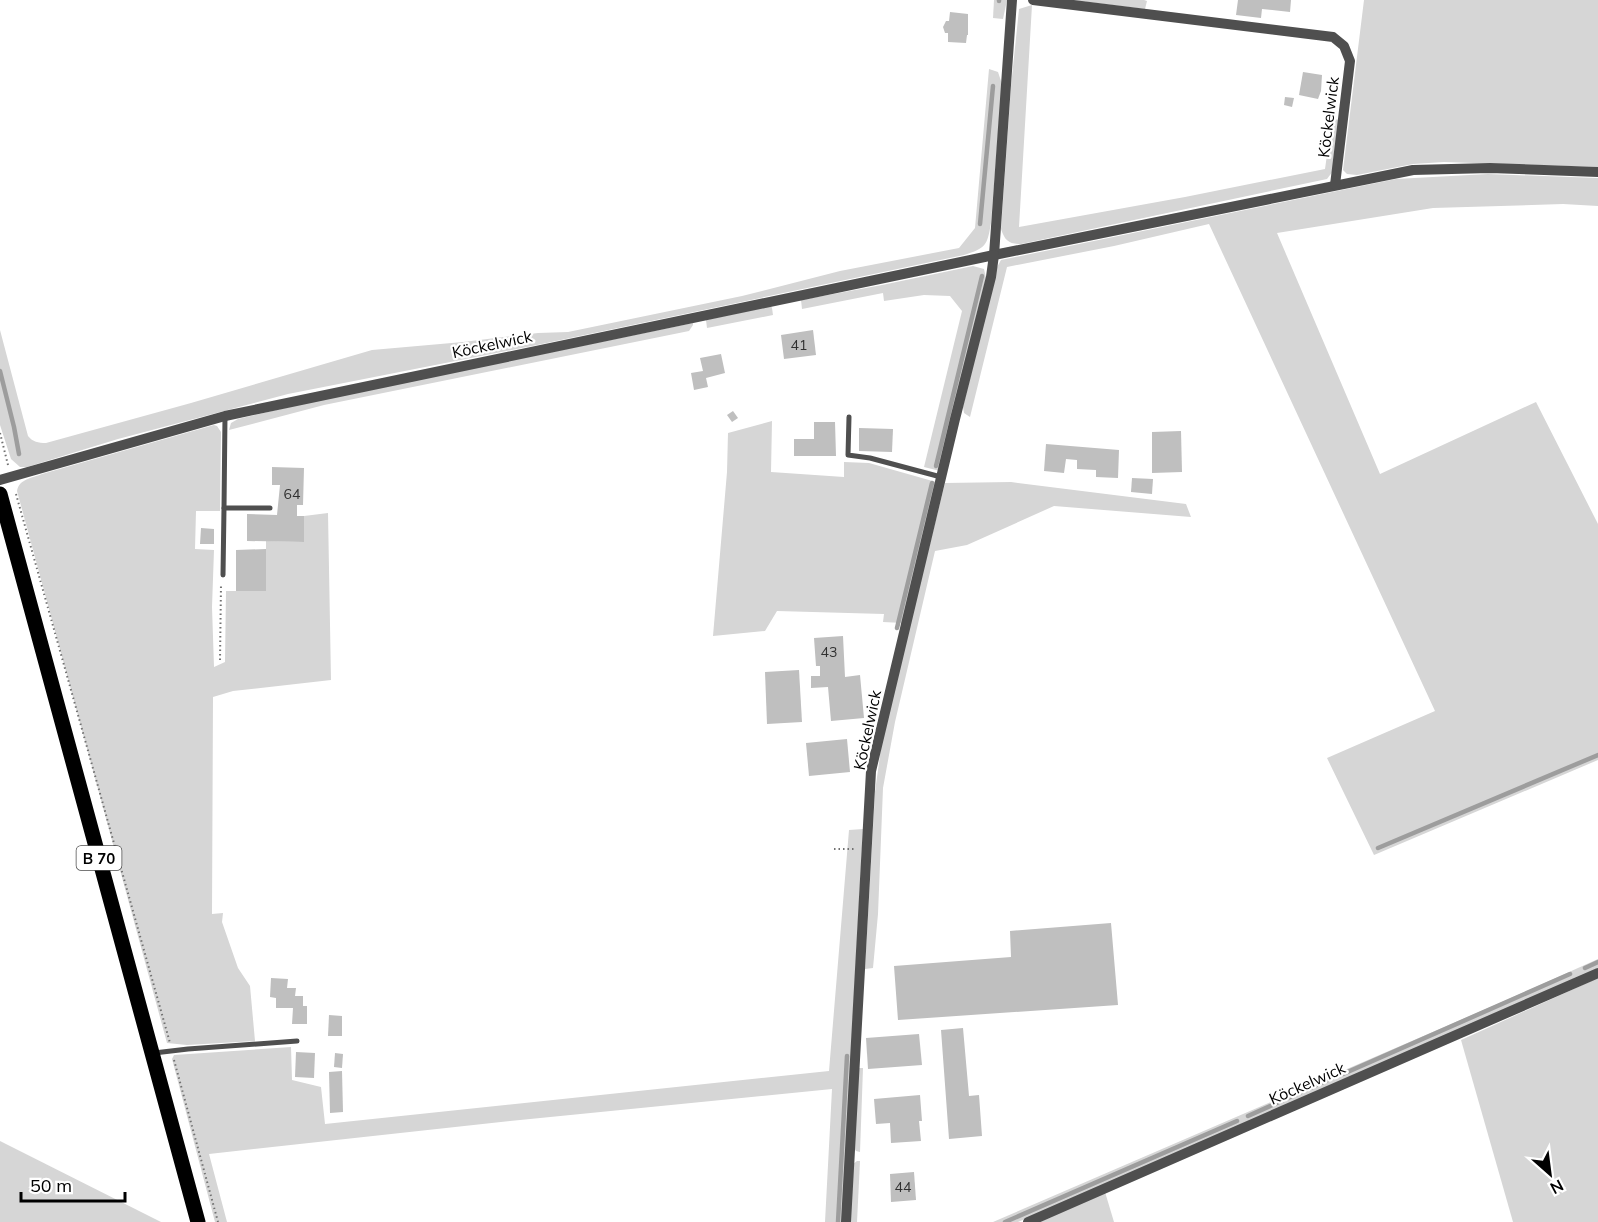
<svg xmlns="http://www.w3.org/2000/svg" width="1598" height="1222" viewBox="0 0 1598 1222" font-family="Mulish,sans-serif">
<style>
.green{fill:#d6d6d6}
.lines{fill:none;stroke-linecap:round;stroke-linejoin:round}
.stream{stroke:#9d9d9d;stroke-width:4.5}
.building{fill:#bfbfbf}
.path{stroke:#717171;stroke-width:2;stroke-dasharray:1.5 3;stroke-linecap:butt}
.service{stroke:#4f4f4f;stroke-width:5}
.minor{stroke:#4f4f4f;stroke-width:10}
.primary{stroke:#000;stroke-width:15}
.labels{text-anchor:middle;dominant-baseline:central;stroke-width:4.5;stroke-linejoin:round;paint-order:stroke}
.number-label{font-size:14px;fill:#303030}
.shield{fill:#fff;stroke:#4c4c4c;stroke-width:1.5}
.shield-label{font-size:15px;font-weight:bold;fill:#000}
.street-label{font-size:16px;fill:#000;stroke:#fff}
</style>
<rect width="100%" height="100%" fill="#fff"/>
<g class="green">
<polygon points="994,0 1007,0 1003,19 993,18"/>
<polygon points="1072,0 1144,0 1147,1 1145,9"/>
<polygon points="1364,0 1598,0 1598,167 1444,162 1413,164 1357,175 1347,174 1343,170"/>
<path d="M1032 5 1019 227 1185 197 1325 169 1332 119 1340 120 1333 171 1327 179 1021 244C1009 244 1005 241 1001 229L1011 86 1019 9Z"/>
<path d="M989 69 998 72 1002 84 991 223C987 246 986 248 964 255L537 345 288 394 118 439 27 467H20L11 459 0 425V330L28 436C33 442 38 443 46 443L191 403 372 350 463 342 538 333 568 332 742 296 840 271 959 248 975 228Z"/>
<polygon points="1488,174 1598,178 1598,206 1563,204 1433,208 1277,233 1380,474 1536,402 1598,524 1598,760 1374,855 1327,758 1435,711 1209,224 1114,246 1007,267 970,417 964,413 963,407 997,267 1001,260 1396,179"/>
<polygon points="973,266 984,269 986,278 940,471 924,467 962,311 950,296 924,295 884,301 883,293 802,309 801,300 882,285"/>
<polygon points="771,306 772,308 773,315 707,328 706,320"/>
<polygon points="693,323 693,325 689,331 324,405 229,430 231,423 238,419 324,399"/>
<polygon points="772,421 771,472 844,477 844,462 869,463 936,482 903,623 883,622 884,614 777,611 765,631 713,636 727,472 728,433"/>
<path d="M214 425 217 426 221 432 220 511H196L195 549 214 550 212 607 214 667 225 662 226 591H266V541L304 542V516L328 513 331 680 233 691 213 697 212 914 223 913 222 922 238 968 250 986 255 1041 187 1045 167 1043 17 491C19 479 32 478 42 474Z"/>
<polygon points="1011,482 1186,504 1191,517 1054,506 967,545 935,551 895,722 883,788 878,914 873,968 865,969 875,792 883,733 945,483"/>
<polygon points="863,829 842,1222 825,1222 832,1089 510,1121 209,1154 227,1222 215,1222 172,1059 174,1055 291,1047 292,1080 321,1087 325,1124 829,1071 849,830"/>
<polygon points="1598,959 1598,969 1018,1222 993,1222 1502,1002"/>
<polygon points="1598,978 1598,1222 1513,1222 1461,1040"/>
<polygon points="858,1068 863,1068 860,1152 856,1151 854,1148"/>
<polygon points="0,1141 161,1222 0,1222"/>
<polygon points="857,1161 860,1161 857,1222 850,1222 853,1164"/>
<polygon points="1105,1192 1114,1222 1039,1222"/>
</g>
<g class="lines">
<g class="stream">
<polyline points="999,1 999,0"/>
<polyline points="980,224 993,86"/>
<polyline points="0,371 14,427 19,454"/>
<polyline points="936,466 982,276"/>
<polyline points="897,628 932,483"/>
<polyline points="1378,848 1598,755"/>
<polyline points="1585,968 1598,962"/>
<polyline points="1343,1074 1570,974"/>
<polyline points="1248,1116 1328,1080"/>
<polyline points="838,1222 847,1056"/>
<polyline points="1005,1222 1237,1121"/>
</g>
</g>
<g class="building">
<polygon points="1238,0 1291,0 1290,12 1262,9 1261,18 1236,15"/>
<polygon points="950,12 968,14 968,35 967,35 966,43 948,42 948,33 945,33 943,27 946,21 949,21"/>
<polygon points="1303,72 1322,75 1321,91 1318,99 1299,95"/>
<polygon points="1285,97 1294,98 1292,107 1284,105"/>
<polygon points="813,330 816,355 784,359 781,335"/>
<polygon points="721,354 725,373 706,378 708,387 694,390 691,373 703,371 700,358"/>
<polygon points="733,411 738,418 732,422 727,415"/>
<polygon points="814,422 835,422 836,456 794,456 794,439 814,439"/>
<polygon points="859,428 893,429 892,452 859,451"/>
<polygon points="1181,431 1182,472 1152,473 1152,432"/>
<polygon points="1046,444 1119,450 1118,478 1096,477 1096,470 1077,469 1077,460 1066,459 1064,473 1044,471"/>
<polygon points="272,467 304,468 303,505 297,505 297,516 304,516 304,542 247,541 247,514 277,515 280,485 272,485"/>
<polygon points="1132,478 1153,479 1152,494 1131,492"/>
<polygon points="201,528 214,529 214,544 200,544"/>
<polygon points="266,549 266,591 236,591 236,550"/>
<polygon points="843,636 845,677 860,675 864,718 831,721 828,687 811,688 811,676 820,676 820,666 816,666 814,638"/>
<polygon points="799,670 802,722 767,724 765,672"/>
<polygon points="847,739 850,772 809,776 806,743"/>
<polygon points="1111,923 1118,1005 898,1020 894,966 1011,957 1010,931"/>
<polygon points="271,978 288,979 287,988 296,988 295,996 303,996 303,1006 307,1006 307,1024 292,1024 293,1008 276,1008 276,998 270,997"/>
<polygon points="329,1015 342,1016 342,1036 328,1036"/>
<polygon points="963,1028 969,1096 979,1095 982,1136 949,1139 941,1030"/>
<polygon points="919,1034 922,1065 868,1069 866,1038"/>
<polygon points="296,1052 315,1053 314,1078 295,1077"/>
<polygon points="335,1053 343,1054 342,1068 334,1067"/>
<polygon points="342,1071 343,1112 330,1113 329,1072"/>
<polygon points="920,1095 922,1121 919,1121 921,1141 891,1143 890,1123 876,1124 874,1099"/>
<polygon points="914,1172 916,1200 891,1202 890,1174"/>
</g>
<g class="lines">
<g class="path">
<polyline points="0,433 8,465"/>
<polyline points="16,494 170,1043"/>
<polyline points="220,660 221,585"/>
<polyline points="834,849 855,849"/>
<polyline points="174,1060 218,1222"/>
</g>
<g class="service">
<polyline points="225,416 224,508 270,508"/>
<polyline points="849,417 848,455 870,458 941,477"/>
<polyline points="223,575 224,508"/>
<polyline points="154,1053 188,1049 297,1041"/>
</g>
<g class="minor">
<polyline points="1012,0 994,255 1413,170 1490,168 1598,172"/>
<polyline points="1033,0 1333,37 1344,46 1350,61 1335,185"/>
<polyline points="0,480 225,416 994,255 991,277 955,419 871,771 846,1222"/>
<polyline points="1028,1222 1598,973"/>
</g>
<polyline class="primary" points="0,494 198,1222"/>
</g>
<g class="labels">
<g class="number-label">
<text x="799" y="345">41</text>
<text x="292" y="494">64</text>
<text x="829" y="652">43</text>
<text x="903" y="1187">44</text>
</g>
<rect class="shield" x="76.5" y="846" width="45" height="24" rx="4.5"/>
<g class="shield-label">
<text x="99" y="858">B 70</text>
</g>
<g class="street-label">
<text transform="translate(1328 117) rotate(-83)">Köckelwick</text>
<text transform="translate(492 344) rotate(-12)">Köckelwick</text>
<text transform="translate(867 730) rotate(-78)">Köckelwick</text>
<text transform="translate(1307 1083) rotate(-24)">Köckelwick</text>
</g>
</g>
<g transform="translate(1550 1174) rotate(152)" stroke="#ffffff" stroke-width="4.5" paint-order="stroke">
<path d="M0-4.5L10 22L0 15L-10 22Z" fill="#000000"/>
<text y="-9" font-size="16" font-weight="bold" text-anchor="middle" fill="#000000">N</text>
</g>
<path d="M21 1192v9h104v-9" fill="none" stroke="#000000" stroke-width="3"/>
<text x="30" y="1192" font-size="18" fill="#000000" stroke="#ffffff" stroke-width="4.5" paint-order="stroke">50 m</text>
</svg>
